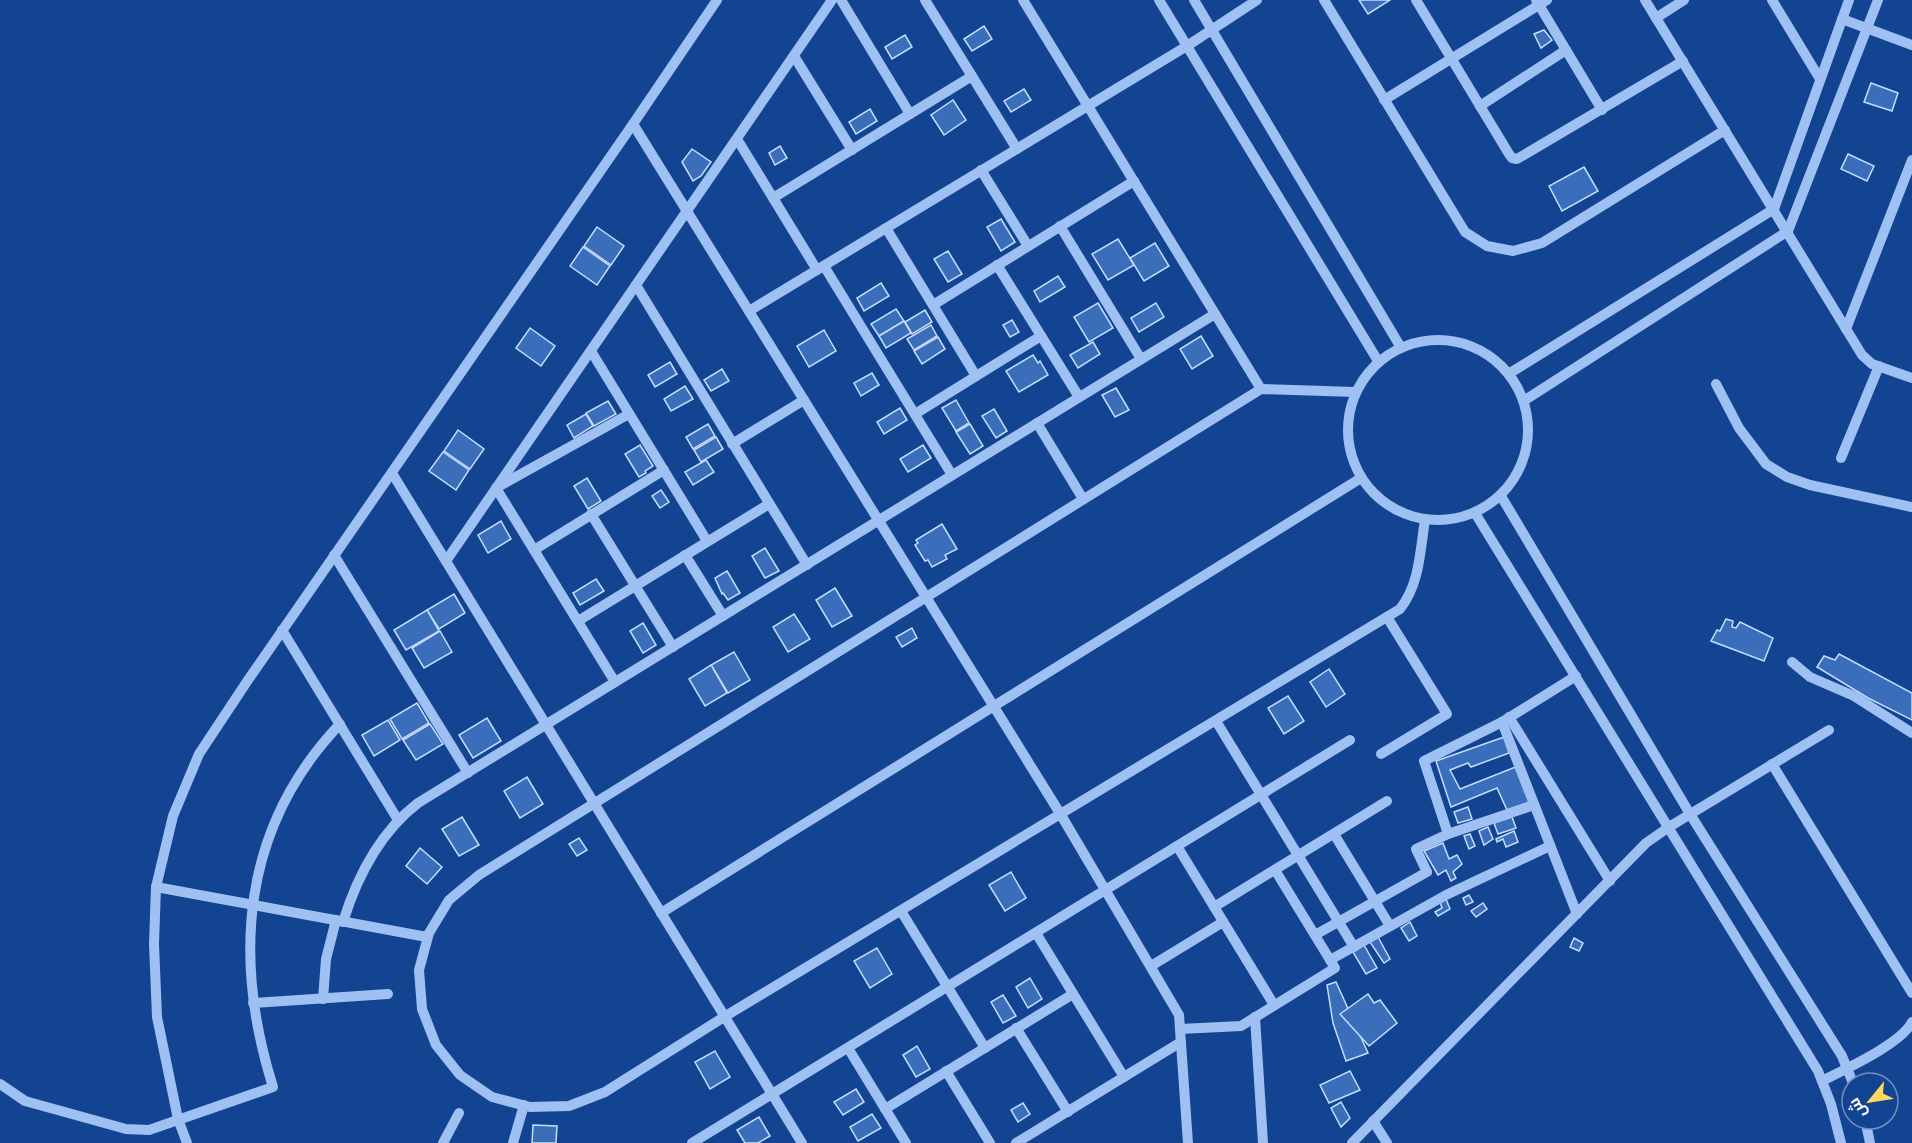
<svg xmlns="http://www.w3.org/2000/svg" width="1912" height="1143" viewBox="0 0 1912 1143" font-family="Lato,Cairo,sans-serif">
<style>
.building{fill:#3b6eba;stroke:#c5dcfd;stroke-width:1.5}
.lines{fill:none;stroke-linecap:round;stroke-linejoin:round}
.minor{stroke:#9ec0f2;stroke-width:10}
</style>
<rect width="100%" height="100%" fill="#124491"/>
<g class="building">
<polygon points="1359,0 1390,0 1368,14"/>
<polygon points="984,26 992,39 972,51 964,39"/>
<polygon points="1544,30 1552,40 1541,48 1534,34"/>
<polygon points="905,35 912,47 892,59 885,47"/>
<polygon points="1871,83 1898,93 1892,111 1864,102"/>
<polygon points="1024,89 1031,100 1011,112 1004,101"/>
<polygon points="953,100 966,120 944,135 931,115"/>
<polygon points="870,109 877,121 856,134 849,122"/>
<polygon points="780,146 787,158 775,165 769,153"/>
<polygon points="692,149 711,162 701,176 693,181 682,162"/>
<polygon points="1848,154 1874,166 1867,181 1841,169"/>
<polygon points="1584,167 1598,191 1562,211 1549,186"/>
<polygon points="1001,219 1015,242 1001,251 987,227"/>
<polygon points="597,227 624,246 611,265 584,246"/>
<polygon points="1118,239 1134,265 1108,280 1092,254"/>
<polygon points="1155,243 1169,266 1144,281 1130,258"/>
<polygon points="583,247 610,266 597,285 570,266"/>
<polygon points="948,251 962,274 948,282 934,259"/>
<polygon points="1058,276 1065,287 1040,302 1034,291"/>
<polygon points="881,283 889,296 864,311 857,298"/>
<polygon points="1098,303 1113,328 1089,342 1074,317"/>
<polygon points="1156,303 1164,317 1139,332 1131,318"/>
<polygon points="896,309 904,321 879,336 871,324"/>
<polygon points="925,310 932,322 912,334 905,322"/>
<polygon points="1012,320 1019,332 1010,337 1003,325"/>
<polygon points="904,321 911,333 886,348 879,336"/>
<polygon points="931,325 937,336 914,350 907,339"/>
<polygon points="530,328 555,346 541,366 516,348"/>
<polygon points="824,330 836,351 809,367 797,346"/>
<polygon points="1201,336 1213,356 1192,369 1180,349"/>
<polygon points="938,337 945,349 922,364 914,351"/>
<polygon points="1093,342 1100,354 1078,368 1070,355"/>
<polygon points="1033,355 1038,363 1040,361 1048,375 1019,392 1006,371"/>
<polygon points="670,362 677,374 655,387 648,375"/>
<polygon points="722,369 729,381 711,391 704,380"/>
<polygon points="872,373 879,385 861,396 854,383"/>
<polygon points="685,386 693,399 671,411 664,399"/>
<polygon points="1116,388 1129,410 1115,417 1102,395"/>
<polygon points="956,400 969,423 956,431 942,408"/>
<polygon points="608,401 616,414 594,426 586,413"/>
<polygon points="900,408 907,420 884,434 877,422"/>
<polygon points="994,409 1007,431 996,438 982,416"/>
<polygon points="586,414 593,426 574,438 567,425"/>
<polygon points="708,424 715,436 693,449 686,437"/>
<polygon points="970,424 983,446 970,454 956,432"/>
<polygon points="458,430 484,449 470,469 444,451"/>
<polygon points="716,437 723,449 701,462 694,450"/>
<polygon points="640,445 653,466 645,471 646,473 639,477 625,454"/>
<polygon points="923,445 931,458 908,472 900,459"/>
<polygon points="443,452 469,470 456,490 429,471"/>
<polygon points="706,460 714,472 693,485 685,472"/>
<polygon points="587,478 601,501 588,509 574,486"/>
<polygon points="661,490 669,502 660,508 652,496"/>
<polygon points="501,521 511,539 488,553 478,535"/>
<polygon points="942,524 957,549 945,555 947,559 932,567 928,560 925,561 915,545 918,543 916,540"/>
<polygon points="765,548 779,571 765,578 752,556"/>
<polygon points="727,571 740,593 728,600 723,593 722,594 715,578"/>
<polygon points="596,579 604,591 580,605 573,593"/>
<polygon points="835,588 852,616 832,627 816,600"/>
<polygon points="454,594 465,613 439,629 427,610"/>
<polygon points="427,610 439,631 406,650 394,630"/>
<polygon points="794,614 810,639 788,652 773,627"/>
<polygon points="1726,619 1733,621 1732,627 1736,628 1740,622 1773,638 1764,661 1711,641 1717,630 1720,631"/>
<polygon points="643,623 656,645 643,653 630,631"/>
<polygon points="912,628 917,638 902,647 896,637"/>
<polygon points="440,631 452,652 424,668 412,648"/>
<polygon points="734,652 750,680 728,693 711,665"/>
<polygon points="1839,654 1912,693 1912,720 1868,698 1817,667 1824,656 1835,660"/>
<polygon points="711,665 727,693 705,706 689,679"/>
<polygon points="1329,669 1345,694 1326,707 1310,682"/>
<polygon points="1288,696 1304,721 1284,734 1268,708"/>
<polygon points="417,703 429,723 402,739 390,719"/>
<polygon points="487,718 501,741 473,758 459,735"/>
<polygon points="388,720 400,740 374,756 362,735"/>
<polygon points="430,724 443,744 416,760 403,740"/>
<polygon points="1504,737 1509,753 1471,767 1468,763 1450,770 1460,789 1518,766 1530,802 1507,810 1497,788 1451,807 1436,761"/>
<polygon points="527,777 543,804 520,818 504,791"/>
<polygon points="1468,807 1472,819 1458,823 1454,812"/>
<polygon points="462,817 479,845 459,856 442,829"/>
<polygon points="1512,817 1516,828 1498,834 1494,823"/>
<polygon points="1488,827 1493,839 1484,845 1479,831"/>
<polygon points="1514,831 1518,842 1506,847 1503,839 1497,842 1496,839"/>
<polygon points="1470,834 1475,846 1469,849 1464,836"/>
<polygon points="579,838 587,850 577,856 569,844"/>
<polygon points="1443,843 1449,859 1457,855 1462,864 1453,872 1456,878 1451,881 1446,870 1438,875 1424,851"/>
<polygon points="420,848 442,867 427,884 406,866"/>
<polygon points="1011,872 1026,898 1005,911 989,885"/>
<polygon points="1469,895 1473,902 1466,905 1463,898"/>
<polygon points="1446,899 1450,909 1438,916 1435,912 1442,908 1440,902"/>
<polygon points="1483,903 1487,909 1476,917 1471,911"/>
<polygon points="1410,922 1417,936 1409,941 1401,928"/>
<polygon points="1378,937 1390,959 1384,963 1370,942"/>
<polygon points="1574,938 1583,943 1579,951 1570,947"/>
<polygon points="1364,945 1377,968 1366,974 1353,952"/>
<polygon points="877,948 892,974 870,988 854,961"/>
<polygon points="1030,978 1042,999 1028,1008 1016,987"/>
<polygon points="1336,982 1368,1053 1346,1061 1333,1023 1327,985"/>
<polygon points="1368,994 1374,1003 1380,1000 1397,1023 1369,1046 1340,1014"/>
<polygon points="1003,995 1016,1016 1003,1023 991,1002"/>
<polygon points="917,1046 930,1069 916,1077 903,1055"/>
<polygon points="715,1051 730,1077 710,1089 695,1062"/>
<polygon points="1350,1071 1360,1090 1329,1103 1320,1085"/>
<polygon points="856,1089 864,1102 843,1115 834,1102"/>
<polygon points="1341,1102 1350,1118 1341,1127 1331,1108"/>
<polygon points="1023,1103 1030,1114 1018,1122 1011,1110"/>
<polygon points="872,1114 881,1128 858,1141 850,1127"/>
<polygon points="759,1117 770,1136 758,1143 745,1143 737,1130"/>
<polygon points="533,1125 557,1126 556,1143 532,1143"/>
</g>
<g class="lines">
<g class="minor">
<polyline points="841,0 910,114"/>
<polyline points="925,0 1017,149"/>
<polyline points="1023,0 1261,389"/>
<polyline points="1159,0 1378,361"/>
<polyline points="1194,0 1400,346"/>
<polyline points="1324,0 1465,232 1487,246 1513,251 1542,243 1725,130"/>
<polyline points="1416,0 1509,154 1512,158 1517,159 1683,61"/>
<polyline points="1536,0 1602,110"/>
<polyline points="1645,0 1862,355 1872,364 1912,378"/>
<polyline points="1772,0 1820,79"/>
<polyline points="1656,18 1684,0"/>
<polyline points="1842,19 1912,45"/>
<polyline points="794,56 852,150"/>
<polyline points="1384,100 1547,0"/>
<polyline points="1480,106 1566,50"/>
<polyline points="633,124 1061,815 1179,1015 1188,1143"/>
<polyline points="737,139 817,270"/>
<polyline points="981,170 1028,246"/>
<polyline points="773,198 972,76"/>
<polyline points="1060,226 1141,359"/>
<polyline points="886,228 976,376"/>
<polyline points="997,265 1079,397"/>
<polyline points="824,266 952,475"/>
<polyline points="636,285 807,565"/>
<polyline points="933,305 1134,181"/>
<polyline points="749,311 1187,46 1257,0"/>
<polyline points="1846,329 1912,160"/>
<circle cx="1438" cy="430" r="90"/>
<polyline points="591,351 707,541"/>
<polyline points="1510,373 1774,209 1849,0"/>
<polyline points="1716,384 1739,428 1766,464 1787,477 1810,485 1912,507"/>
<path d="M1355 392 1261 389 479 875 449 900 429 933 419 970 422 1009 436 1045 460 1075 492 1097 530 1107 569 1106 605 1092 724 1017 1400 609C1420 584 1420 550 1425 520"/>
<polyline points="1525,400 1788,231 1878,0"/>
<polyline points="915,414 1041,336"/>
<polyline points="1037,423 1083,499"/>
<polyline points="732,444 804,400"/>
<polyline points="1841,458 1879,366"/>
<polyline points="392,473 802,1143"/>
<polyline points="1501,496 1690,814 1842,1056 1853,1083"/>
<polyline points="1475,513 1818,1071 1831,1104 1841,1143"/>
<polyline points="591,514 673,647"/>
<polyline points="534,550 664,470"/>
<polyline points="334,555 468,773"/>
<polyline points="685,555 723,616"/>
<polyline points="446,561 832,0"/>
<polyline points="578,621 769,504"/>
<polyline points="282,630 398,820"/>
<polyline points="1792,662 1810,677 1854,696 1912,733"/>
<polyline points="615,682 496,488 629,414"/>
<polyline points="1509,717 1610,881"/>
<polyline points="1216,721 1354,947"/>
<polyline points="1502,722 1577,914"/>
<polyline points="1381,754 1447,714 1387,617"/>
<polyline points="1772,764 1912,993"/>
<polyline points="1334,834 1390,926"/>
<polyline points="1448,834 1424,761 1502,722 1576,676"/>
<polyline points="1177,846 1274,1005"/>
<polyline points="156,887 427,937"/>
<polyline points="1214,907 1387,801"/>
<polyline points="901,911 985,1048"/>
<polyline points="661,913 1361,478"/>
<path d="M343 922C357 877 379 833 418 803L1215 314"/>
<polyline points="1036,933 1124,1077"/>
<polyline points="1315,935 1427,872 1416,849 1448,834 1534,805"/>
<polyline points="1330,960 1446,895 1550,846"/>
<polyline points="1151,966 1223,922"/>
<polyline points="323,999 326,959 336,920"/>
<polyline points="253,1003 388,994"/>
<polyline points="1255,1017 1263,1143"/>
<polyline points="1016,1028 1068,1112"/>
<polyline points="1180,1029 1241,1026 1335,968 1275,870"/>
<polyline points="848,1048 906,1143"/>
<polyline points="946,1071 990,1143"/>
<path d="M1822 1081C1845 1069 1901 1044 1912 1022"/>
<path d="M0 1084 25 1101 126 1129 149 1130 273 1087C232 956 242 827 340 724"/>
<polyline points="885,1109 1073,994"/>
<polyline points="1865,1119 1870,1143"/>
<polyline points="1373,1121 1387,1143"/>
<polyline points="187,1143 178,1119 157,1017 154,944 156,887 173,816 199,754 246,683 633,124 717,0"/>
<polyline points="443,1143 459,1113"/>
<polyline points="513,1143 524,1105"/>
<polyline points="692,1143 1350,740"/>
<polyline points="1016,1143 1181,1042"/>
<polyline points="1352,1143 1646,843 1669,827 1829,730"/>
</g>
</g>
<g transform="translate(1870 1101) rotate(240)"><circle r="28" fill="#124491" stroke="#718fbd" stroke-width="1.5"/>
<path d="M0-4.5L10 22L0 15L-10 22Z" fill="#ffd85f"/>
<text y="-9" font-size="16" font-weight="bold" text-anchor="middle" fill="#ffffff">ش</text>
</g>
</svg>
